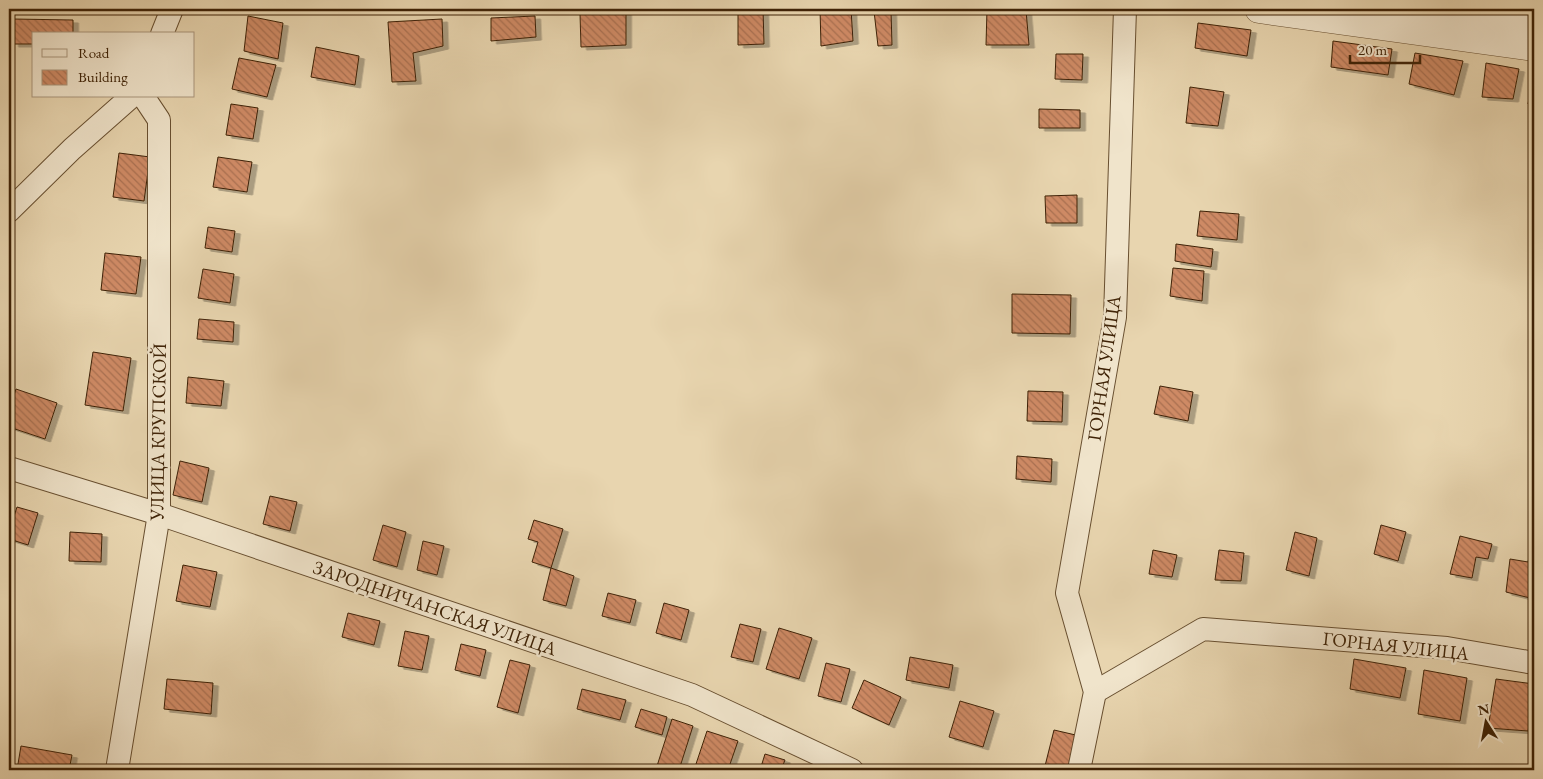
<svg xmlns="http://www.w3.org/2000/svg" width="1543" height="779" viewBox="0 0 1543 779" font-family="'EB Garamond',serif">
<style>
.building{fill:url(#building-back-hatch);stroke:#3e2206;filter:url(#shadow)}
.lines{fill:none;stroke-linecap:round;stroke-linejoin:round}
.minor-casing{stroke:#684f30;stroke-width:24}
.tertiary-casing{stroke:#684f30;stroke-width:29}
.minor{stroke:#f0e4cb;stroke-width:22}
.tertiary{stroke:#f0e4cb;stroke-width:28}
.labels{text-anchor:middle;dominant-baseline:central;stroke-width:5;stroke-linejoin:round;paint-order:stroke}
.street-label{font-size:19px;fill:#3e2206;stroke:#f0e4cb}
</style>
<defs>
<pattern id="building-back-hatch" width="6" height="6" patternUnits="userSpaceOnUse" patternTransform="scale(1.25)"><rect width="6" height="6" fill="#ce8a65"/><path d="M-1 5l2 2M0 0l6 6M5-1l2 2" fill="none" stroke="#a97051"/></pattern>
<filter id="shadow"><feDropShadow dx="5.5" dy="3" stdDeviation="0" flood-color="#0004"/></filter>
</defs>
<rect width="100%" height="100%" fill="#e8d5af"/>
<filter id="stains"><feTurbulence type="fractalNoise" baseFrequency=".004" numOctaves="4"/><feColorMatrix values="0 0 0 0 .2 0 0 0 0 .09 0 0 0 0 .02 0 0 0 .5 -.17"/></filter>
<radialGradient id="worn" r=".72"><stop offset=".6" stop-color="#630" stop-opacity="0"/><stop offset="1" stop-color="#630" stop-opacity=".3"/></radialGradient>
<g class="building">
<polygon points="738,9 763,9 764,44 738,45"/>
<polygon points="820,9 851,9 853,41 821,46"/>
<polygon points="987,9 1026,10 1029,45 986,45"/>
<polygon points="626,11 626,45 581,47 580,14"/>
<polygon points="874,11 891,11 892,45 878,46"/>
<polygon points="248,16 283,23 278,59 244,51"/>
<polygon points="535,16 536,37 491,41 491,18"/>
<polygon points="13,19 73,20 73,34 34,34 34,44 13,44"/>
<polygon points="442,19 443,46 413,53 416,81 392,82 388,22"/>
<polygon points="1198,23 1251,30 1247,56 1195,48"/>
<polygon points="1333,41 1392,49 1388,75 1331,67"/>
<polygon points="316,47 359,56 355,85 311,77"/>
<polygon points="1415,53 1463,61 1454,95 1409,84"/>
<polygon points="1056,54 1083,54 1082,80 1055,79"/>
<polygon points="239,58 276,65 267,97 232,89"/>
<polygon points="1486,63 1519,69 1513,99 1482,97"/>
<polygon points="1534,70 1534,106 1528,104"/>
<polygon points="1190,87 1224,92 1218,126 1186,123"/>
<polygon points="231,104 258,108 253,139 226,135"/>
<polygon points="1039,109 1080,110 1080,128 1039,128"/>
<polygon points="119,153 150,157 144,201 113,197"/>
<polygon points="218,157 252,162 247,192 213,187"/>
<polygon points="1077,195 1077,223 1046,223 1045,196"/>
<polygon points="1200,211 1239,214 1237,240 1197,236"/>
<polygon points="208,227 235,231 232,252 205,248"/>
<polygon points="1176,244 1213,249 1211,267 1175,261"/>
<polygon points="105,253 141,257 136,294 101,290"/>
<polygon points="1173,268 1204,271 1202,301 1170,296"/>
<polygon points="203,269 234,274 230,303 198,298"/>
<polygon points="1012,294 1071,295 1070,334 1012,333"/>
<polygon points="199,319 234,322 233,342 197,339"/>
<polygon points="93,352 131,358 123,411 85,405"/>
<polygon points="188,377 224,381 221,406 186,403"/>
<polygon points="1160,386 1193,392 1188,421 1154,414"/>
<polygon points="16,389 57,403 45,439 9,427 9,411"/>
<polygon points="1028,391 1063,392 1062,422 1027,421"/>
<polygon points="1017,456 1052,459 1051,482 1016,479"/>
<polygon points="180,461 209,468 202,502 173,495"/>
<polygon points="270,496 297,502 290,531 263,524"/>
<polygon points="17,507 38,513 28,545 9,539 9,532"/>
<polygon points="534,520 563,529 551,568 532,562 538,542 528,539"/>
<polygon points="383,525 406,532 397,567 373,560"/>
<polygon points="1381,525 1406,532 1398,561 1374,554"/>
<polygon points="70,532 102,534 101,562 69,561"/>
<polygon points="1295,532 1317,538 1309,576 1286,570"/>
<polygon points="1460,536 1492,544 1488,559 1476,557 1472,578 1450,574"/>
<polygon points="423,541 444,546 437,575 417,570"/>
<polygon points="1532,542 1534,543 1534,599 1506,592 1510,559 1528,562"/>
<polygon points="1153,550 1177,555 1172,577 1149,574"/>
<polygon points="1219,550 1244,553 1241,581 1215,580"/>
<polygon points="183,565 217,572 210,607 176,601"/>
<polygon points="551,568 574,576 566,606 543,600"/>
<polygon points="608,593 636,600 630,623 602,616"/>
<polygon points="664,603 689,610 681,640 656,633"/>
<polygon points="348,613 380,621 374,645 342,637"/>
<polygon points="740,624 761,629 753,662 731,657"/>
<polygon points="779,628 812,638 799,679 766,669"/>
<polygon points="405,631 429,636 422,670 398,666"/>
<polygon points="461,644 486,650 480,676 455,670"/>
<polygon points="910,657 953,665 949,688 906,680"/>
<polygon points="1354,659 1406,668 1400,698 1350,689"/>
<polygon points="510,660 530,665 518,713 497,707"/>
<polygon points="826,663 850,669 841,702 818,696"/>
<polygon points="1424,670 1467,678 1460,721 1418,714"/>
<polygon points="167,679 213,683 211,714 164,709"/>
<polygon points="1496,679 1534,684 1534,695 1528,731 1488,728"/>
<polygon points="864,680 901,697 889,725 852,708"/>
<polygon points="582,689 626,700 620,720 577,709"/>
<polygon points="960,701 994,711 983,747 949,737"/>
<polygon points="641,709 667,717 662,735 635,727"/>
<polygon points="672,719 693,726 679,770 672,770 657,766"/>
<polygon points="1054,730 1080,736 1072,770 1044,770"/>
<polygon points="707,731 738,741 728,770 694,770"/>
<polygon points="21,746 72,755 69,770 17,770"/>
<polygon points="765,754 785,760 781,770 760,770"/>
</g>
<g class="lines">
<g class="minor-casing">
<g id="minor">
<polyline points="162,34 172,9"/>
<polyline points="9,211 72,149 132,96"/>
<polyline points="9,468 159,514 692,695 852,770"/>
<polyline points="1095,692 1203,629 1447,648 1534,663"/>
<polyline points="117,770 159,514 159,120 143,96"/>
<polyline points="1079,770 1095,692 1067,593 1115,317 1125,9"/>
</g>
</g>
<g class="tertiary-casing">
<g id="tertiary">
<polyline points="1259,9 1534,47"/>
<polyline points="1415,9 1534,25"/>
</g>
</g>
<use href="#minor" class="minor"/>
<use href="#tertiary" class="tertiary"/>
</g>
<g class="labels">
<g class="street-label">
<text transform="translate(1104 368) rotate(-82)">ГОРНАЯ УЛИЦА</text>
<text transform="translate(158 432) rotate(-89)">УЛИЦА КРУПСКОЙ</text>
<text transform="translate(435 608) rotate(19)">ЗАРОДНИЧАНСКАЯ УЛИЦА</text>
<text transform="translate(1396 646) rotate(6)">ГОРНАЯ УЛИЦА</text>
</g>
</g>
<rect width="1543" height="779" fill="none" stroke="#e8d5af" stroke-width="30"/>
<rect x="10" y="10" width="1523" height="759" fill="none" stroke="#3e2206" stroke-width="2.5"/>
<rect x="15" y="15" width="1513" height="749" fill="none" stroke="#3e2206"/>
<rect x="32" y="32" width="162" height="65" fill="#f0e4cb" stroke="#a9967c"/>
<rect x="42" y="49" width="25" height="8" fill="#f0e4cb" stroke="#a9967c"/>
<text x="78" y="58" font-size="15" fill="#3e2206">Road</text>
<rect x="42" y="70" width="25" height="15" fill="url(#building-back-hatch)" stroke="#a9967c"/>
<text x="78" y="82" font-size="15" fill="#3e2206">Building</text>
<g transform="translate(1486 722) rotate(349)" stroke="#f0e4cb" stroke-width="4" paint-order="stroke">
<path d="M0-4L9 19L0 12L-9 19Z" fill="#3e2206"/>
<text y="-8" font-size="14" font-weight="bold" text-anchor="middle" fill="#3e2206">N</text>
</g>
<path d="M1350 55v8h70v-8" fill="none" stroke="#3e2206" stroke-width="2.5"/>
<text x="1358" y="55" font-size="15" fill="#3e2206" stroke="#f0e4cb" stroke-width="4" paint-order="stroke">20 m</text>
<rect width="100%" height="100%" filter="url(#stains)"/>
<rect width="100%" height="100%" fill="url(#worn)"/>
</svg>
